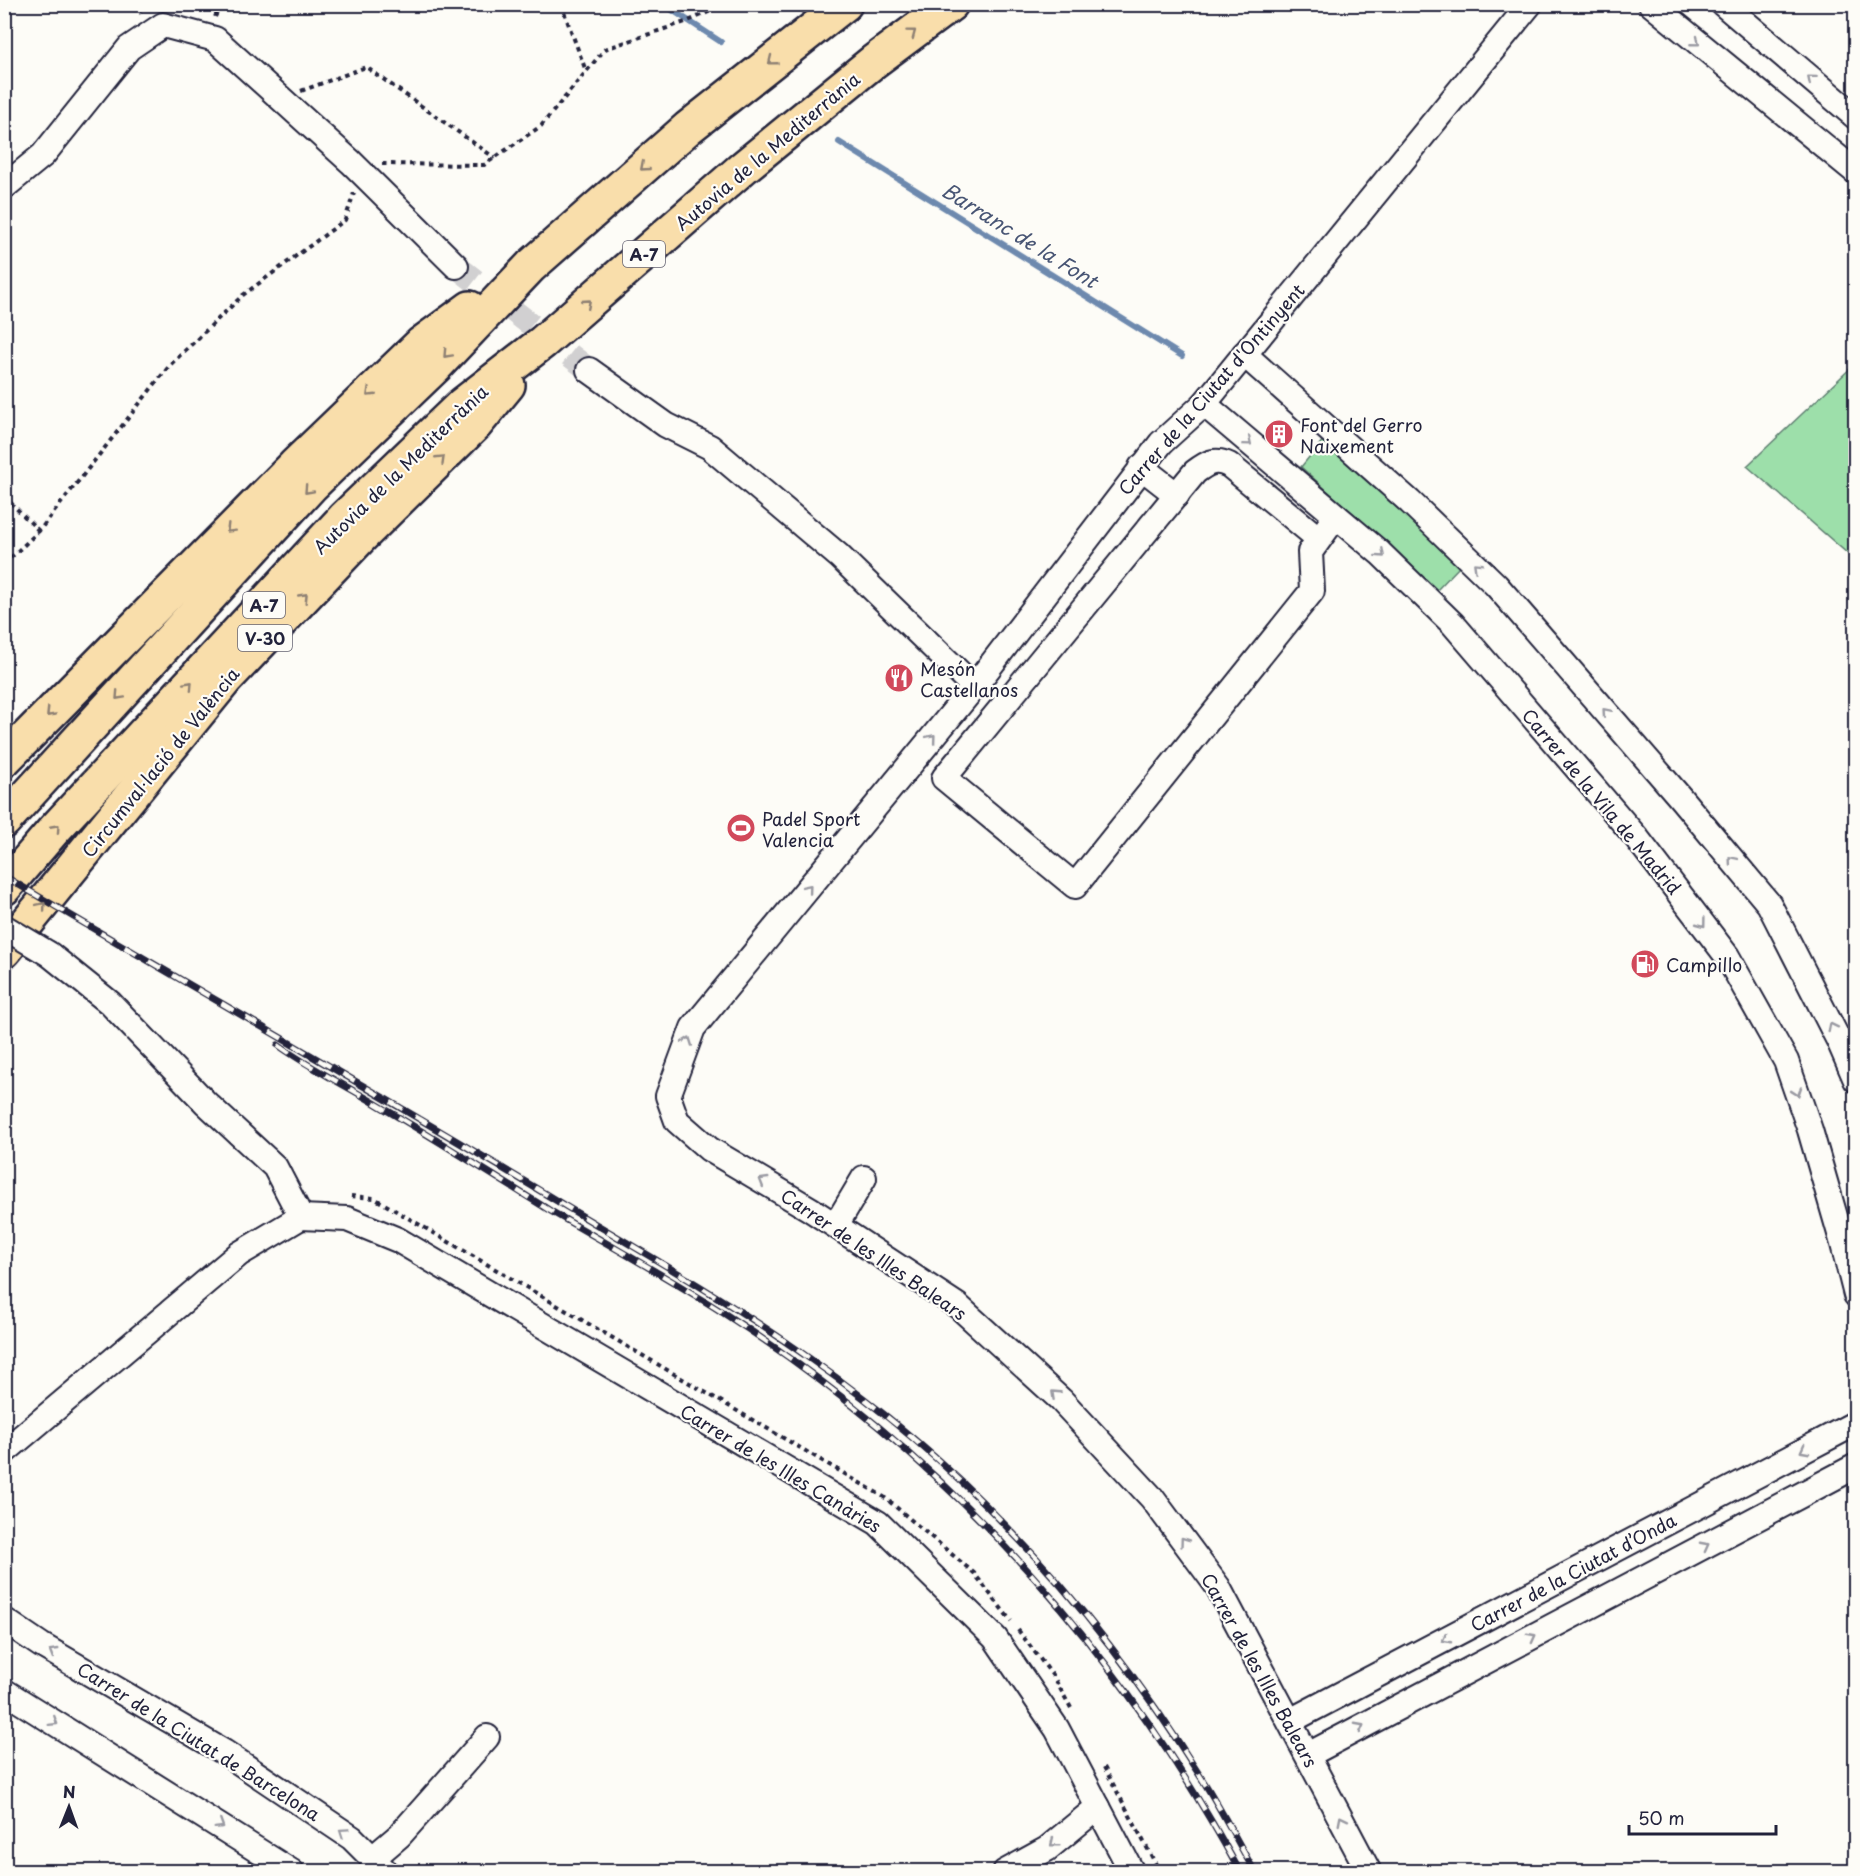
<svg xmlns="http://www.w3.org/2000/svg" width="1860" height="1876" viewBox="0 0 1860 1876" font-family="'Playpen Sans',sans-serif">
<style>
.green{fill:#9ddfaa;stroke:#608072;stroke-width:1.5}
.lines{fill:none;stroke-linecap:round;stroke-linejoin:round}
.stream{stroke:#6d89ae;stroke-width:6}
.minor-tunnel{stroke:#d1d0d1;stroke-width:24;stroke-dasharray:24 12;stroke-linecap:butt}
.minor-casing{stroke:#22223b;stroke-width:28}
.highway-casing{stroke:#22223b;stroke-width:38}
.path{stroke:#22223b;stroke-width:4;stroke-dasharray:4.5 4.5;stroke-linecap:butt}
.minor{stroke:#fdfcf7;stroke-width:24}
.highway{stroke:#f9deab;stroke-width:33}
.rail-casing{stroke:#22223b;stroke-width:7}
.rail{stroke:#fdfcf7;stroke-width:4.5;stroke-dasharray:14;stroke-linecap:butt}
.minor-bridge-casing{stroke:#22223b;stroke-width:28;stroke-linecap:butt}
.minor-bridge{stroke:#fdfcf7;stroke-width:24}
.oneway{stroke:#8e8073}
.oneway2{stroke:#9a9aa2}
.labels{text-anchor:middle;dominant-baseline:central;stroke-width:4.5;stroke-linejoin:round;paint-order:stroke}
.shield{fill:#fdfcf7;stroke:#646373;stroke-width:1.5}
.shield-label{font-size:16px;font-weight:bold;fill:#22223b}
.street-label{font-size:18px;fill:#22223b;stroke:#fdfcf7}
.poi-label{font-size:18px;fill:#22223b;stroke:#fdfcf7;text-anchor:start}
.water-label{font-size:20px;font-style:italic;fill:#485574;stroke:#fdfcf7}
</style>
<rect width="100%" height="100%" fill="#fdfcf7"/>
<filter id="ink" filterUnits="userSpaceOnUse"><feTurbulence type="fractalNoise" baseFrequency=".0167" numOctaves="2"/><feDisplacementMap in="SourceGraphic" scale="12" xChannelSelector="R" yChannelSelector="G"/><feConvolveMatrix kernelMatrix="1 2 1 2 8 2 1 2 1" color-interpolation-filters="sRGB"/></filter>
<g filter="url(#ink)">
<g class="green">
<polygon points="1855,364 1855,560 1747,466"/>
<polygon points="1323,440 1396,503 1460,566 1437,590 1301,467"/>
</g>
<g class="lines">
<g class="stream">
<polyline points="663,4 721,42"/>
<polyline points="839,142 1182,356"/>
</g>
<polyline class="minor-tunnel" points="456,266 589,370"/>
<g class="minor-casing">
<g id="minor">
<polyline points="1651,4 1856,172"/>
<polyline points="1723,4 1856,117"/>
<polyline points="4,187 43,155 129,48 163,25 215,39 351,162 456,266"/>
<polyline points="1244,354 1410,502 1496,585 1678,795 1769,904 1839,1041 1856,1080"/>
<polyline points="589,370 666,425 710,447 839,556 974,687"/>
<polyline points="1204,404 1380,553 1453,624 1636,837 1727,956 1786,1061 1810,1130 1843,1244 1856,1295"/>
<polyline points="1141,467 1177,495"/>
<path d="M1319 539 1229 465C1215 458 1207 463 1195 472L944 778 1075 886 1312 591 1310 552 1336 516"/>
<polyline points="49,954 110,1003 206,1103 275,1167 301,1217"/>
<polyline points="301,1217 347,1219 398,1240 878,1523 995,1638 1057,1729 1132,1872"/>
<polyline points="836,1225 864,1178"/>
<polyline points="4,1452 239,1254 301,1217"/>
<polyline points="4,1620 41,1645 224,1752 352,1838 386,1872"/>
<polyline points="4,1691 292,1872"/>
<polyline points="1290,1721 1856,1423"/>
<polyline points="1308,1755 1856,1466"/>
<polyline points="373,1858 400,1835 487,1737"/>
<polyline points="1005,1872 1047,1849 1098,1807"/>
<polyline points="1369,1872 1218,1587 1152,1498 1061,1400 958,1306 810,1209 709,1149 677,1121 668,1096 693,1028 974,687 1161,443 1204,404 1530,4"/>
</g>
</g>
<g class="highway-casing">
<g id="highway">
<polyline points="4,760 294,466 422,343 470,308"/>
<polyline points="4,821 312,485 437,365 531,266 688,128 845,4"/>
<polyline points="4,888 53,831 344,518 463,404 543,342 744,167 873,62 951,4"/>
<polyline points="4,951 225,680 362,536 476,424 508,385"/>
</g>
</g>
<g class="path">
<polyline points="124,4 141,13"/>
<polyline points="561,4 586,71"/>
<polyline points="215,17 221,4"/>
<polyline points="301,91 366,67 495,158"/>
<polyline points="382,164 484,165 541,126 605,49 688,21 727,4"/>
<polyline points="4,496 39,531"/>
<polyline points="4,564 39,531 170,365 243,295 345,220 354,193"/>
<polyline points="351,1196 374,1198 884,1497 974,1573 1011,1621"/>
<polyline points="1018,1630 1053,1676 1071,1708"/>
<polyline points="1104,1767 1160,1872"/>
</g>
<use href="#minor" class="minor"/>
<use href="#highway" class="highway"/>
<g class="rail-casing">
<g id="rail">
<path d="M4 876C191 987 381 1094 567 1207 649 1256 732 1303 809 1358 879 1407 949 1466 1008 1528 1082 1604 1146 1689 1202 1779 1221 1809 1237 1841 1255 1872"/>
<path d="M278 1045C310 1068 345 1085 378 1105 436 1139 492 1175 549 1210 607 1244 666 1276 722 1312 943 1454 1115 1641 1240 1872"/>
</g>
</g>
<use href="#rail" class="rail"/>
<g class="minor-bridge-casing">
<polyline id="minor-bridge" points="4,927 49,954"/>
</g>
<use href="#minor-bridge" class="minor-bridge"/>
</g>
<defs><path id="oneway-chevron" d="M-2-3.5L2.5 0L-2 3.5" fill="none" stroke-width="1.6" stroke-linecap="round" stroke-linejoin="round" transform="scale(1.5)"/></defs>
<g class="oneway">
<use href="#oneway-chevron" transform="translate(912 33) rotate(-37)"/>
<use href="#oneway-chevron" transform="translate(772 61) rotate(141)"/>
<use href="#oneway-chevron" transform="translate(644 167) rotate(139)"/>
<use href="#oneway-chevron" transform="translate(587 303) rotate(-41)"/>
<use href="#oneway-chevron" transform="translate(447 354) rotate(133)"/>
<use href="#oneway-chevron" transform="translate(370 393) rotate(136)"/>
<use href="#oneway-chevron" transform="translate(441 459) rotate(-44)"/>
<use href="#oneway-chevron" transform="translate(308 490) rotate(133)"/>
<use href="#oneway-chevron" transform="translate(230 529) rotate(135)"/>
<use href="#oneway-chevron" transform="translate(304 597) rotate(-46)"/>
<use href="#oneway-chevron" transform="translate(189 685) rotate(-47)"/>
<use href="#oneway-chevron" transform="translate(119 696) rotate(133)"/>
<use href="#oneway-chevron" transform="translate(50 713) rotate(134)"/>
<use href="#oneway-chevron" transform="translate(56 828) rotate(-48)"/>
<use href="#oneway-chevron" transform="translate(42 906) rotate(-50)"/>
</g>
<g class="oneway2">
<use href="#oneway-chevron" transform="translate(1696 42) rotate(39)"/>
<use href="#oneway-chevron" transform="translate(1811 79) rotate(-140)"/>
<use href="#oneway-chevron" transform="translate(1248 442) rotate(40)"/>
<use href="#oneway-chevron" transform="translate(1381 554) rotate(42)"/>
<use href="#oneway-chevron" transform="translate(1477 566) rotate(-136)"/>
<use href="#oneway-chevron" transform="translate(1606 712) rotate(-131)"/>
<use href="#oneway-chevron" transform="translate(932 738) rotate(-50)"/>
<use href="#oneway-chevron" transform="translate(1732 860) rotate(-130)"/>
<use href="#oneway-chevron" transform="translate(808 888) rotate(-50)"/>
<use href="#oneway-chevron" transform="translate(1702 923) rotate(53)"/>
<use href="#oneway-chevron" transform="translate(1832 1027) rotate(-117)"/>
<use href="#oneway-chevron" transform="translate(688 1041) rotate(-70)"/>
<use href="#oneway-chevron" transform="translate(1797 1092) rotate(71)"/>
<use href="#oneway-chevron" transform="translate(763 1181) rotate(-149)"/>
<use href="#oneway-chevron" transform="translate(1055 1394) rotate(-137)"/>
<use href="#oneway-chevron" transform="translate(1804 1450) rotate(152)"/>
<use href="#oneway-chevron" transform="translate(1184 1541) rotate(-126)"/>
<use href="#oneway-chevron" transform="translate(1705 1546) rotate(-28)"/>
<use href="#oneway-chevron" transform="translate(1532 1637) rotate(-28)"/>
<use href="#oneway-chevron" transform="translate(1446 1639) rotate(152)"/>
<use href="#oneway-chevron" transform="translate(53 1652) rotate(-149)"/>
<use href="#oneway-chevron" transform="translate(54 1722) rotate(32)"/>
<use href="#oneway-chevron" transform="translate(1360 1727) rotate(-28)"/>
<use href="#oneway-chevron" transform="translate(1342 1820) rotate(-117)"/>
<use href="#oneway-chevron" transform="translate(220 1825) rotate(32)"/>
<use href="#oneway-chevron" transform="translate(343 1832) rotate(-146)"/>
<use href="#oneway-chevron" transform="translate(1054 1843) rotate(141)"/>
</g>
</g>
<defs>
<g id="building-disc" transform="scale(1.5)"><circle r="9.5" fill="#d1495b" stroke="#fdfcf7"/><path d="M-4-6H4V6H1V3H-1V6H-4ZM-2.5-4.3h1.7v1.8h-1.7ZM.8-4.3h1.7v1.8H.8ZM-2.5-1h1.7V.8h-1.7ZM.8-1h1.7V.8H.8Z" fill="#fff"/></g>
<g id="restaurant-disc" transform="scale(1.5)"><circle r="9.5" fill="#d1495b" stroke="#fdfcf7"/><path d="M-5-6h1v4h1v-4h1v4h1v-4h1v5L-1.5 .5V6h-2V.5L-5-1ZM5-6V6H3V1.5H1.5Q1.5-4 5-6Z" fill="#fff"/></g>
<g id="stadium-disc" transform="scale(1.5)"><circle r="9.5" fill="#d1495b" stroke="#fdfcf7"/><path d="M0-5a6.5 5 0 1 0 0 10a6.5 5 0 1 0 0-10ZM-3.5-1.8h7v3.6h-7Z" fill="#fff"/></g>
<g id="fuel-disc" transform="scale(1.5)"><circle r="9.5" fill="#d1495b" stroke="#fdfcf7"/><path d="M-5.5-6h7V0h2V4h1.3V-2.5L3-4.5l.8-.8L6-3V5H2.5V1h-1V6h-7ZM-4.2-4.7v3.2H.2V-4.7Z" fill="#fff"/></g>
</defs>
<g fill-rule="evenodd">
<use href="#building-disc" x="1279" y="434"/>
<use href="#restaurant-disc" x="899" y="678"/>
<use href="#stadium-disc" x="741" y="828"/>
<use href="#fuel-disc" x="1645" y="964"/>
</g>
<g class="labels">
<g class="shield">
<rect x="623" y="241" width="42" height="26" rx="4.5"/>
<rect x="243" y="592" width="42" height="26" rx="4.5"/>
<rect x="238" y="625" width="54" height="26" rx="4.5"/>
</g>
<g class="shield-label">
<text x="644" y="254">A-7</text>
<text x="264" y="605">A-7</text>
<text x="265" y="638">V-30</text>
</g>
<g class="street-label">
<text transform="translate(767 151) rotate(-40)">Autovia de la Mediterrània</text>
<text transform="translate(1211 389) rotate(-49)">Carrer de la Ciutat d'Ontinyent</text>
<text transform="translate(400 469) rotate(-44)">Autovia de la Mediterrània</text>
<text transform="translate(160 762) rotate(-51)">Circumval·lació de València</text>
<text transform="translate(1602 801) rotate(50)">Carrer de la Vila de Madrid</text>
<text transform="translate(874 1254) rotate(34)">Carrer de les Illes Balears</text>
<text transform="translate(781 1468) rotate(31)">Carrer de les Illes Canàries</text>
<text transform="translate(1573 1572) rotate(-28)">Carrer de la Ciutat d’Onda</text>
<text transform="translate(1260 1670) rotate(61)">Carrer de les Illes Balears</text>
<text transform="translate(199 1741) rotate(32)">Carrer de la Ciutat de Barcelona</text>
</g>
<g class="poi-label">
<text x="1300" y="424">Font del Gerro<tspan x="1300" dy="21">Naixement</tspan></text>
<text x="920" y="668">Mesón<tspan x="920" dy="21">Castellanos</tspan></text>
<text x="762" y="818">Padel Sport<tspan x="762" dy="21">Valencia</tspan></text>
<text x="1666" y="964">Campillo</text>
</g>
<g class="water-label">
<text transform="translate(1020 235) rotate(32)">Barranc de la Font</text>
</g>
</g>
<rect width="1860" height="1876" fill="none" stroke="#fdfcf7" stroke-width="24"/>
<rect x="12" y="12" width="1836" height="1852" fill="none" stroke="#22223b" stroke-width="2" filter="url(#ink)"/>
<g transform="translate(69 1807) rotate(1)" stroke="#fdfcf7" stroke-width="4.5" paint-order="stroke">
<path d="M0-4.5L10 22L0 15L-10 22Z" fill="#22223b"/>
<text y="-9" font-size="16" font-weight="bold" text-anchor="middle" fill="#22223b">N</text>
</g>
<path d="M1629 1825v9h147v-9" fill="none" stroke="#22223b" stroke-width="3"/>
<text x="1638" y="1825" font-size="18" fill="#22223b" stroke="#fdfcf7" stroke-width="4.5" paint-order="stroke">50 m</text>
</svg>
